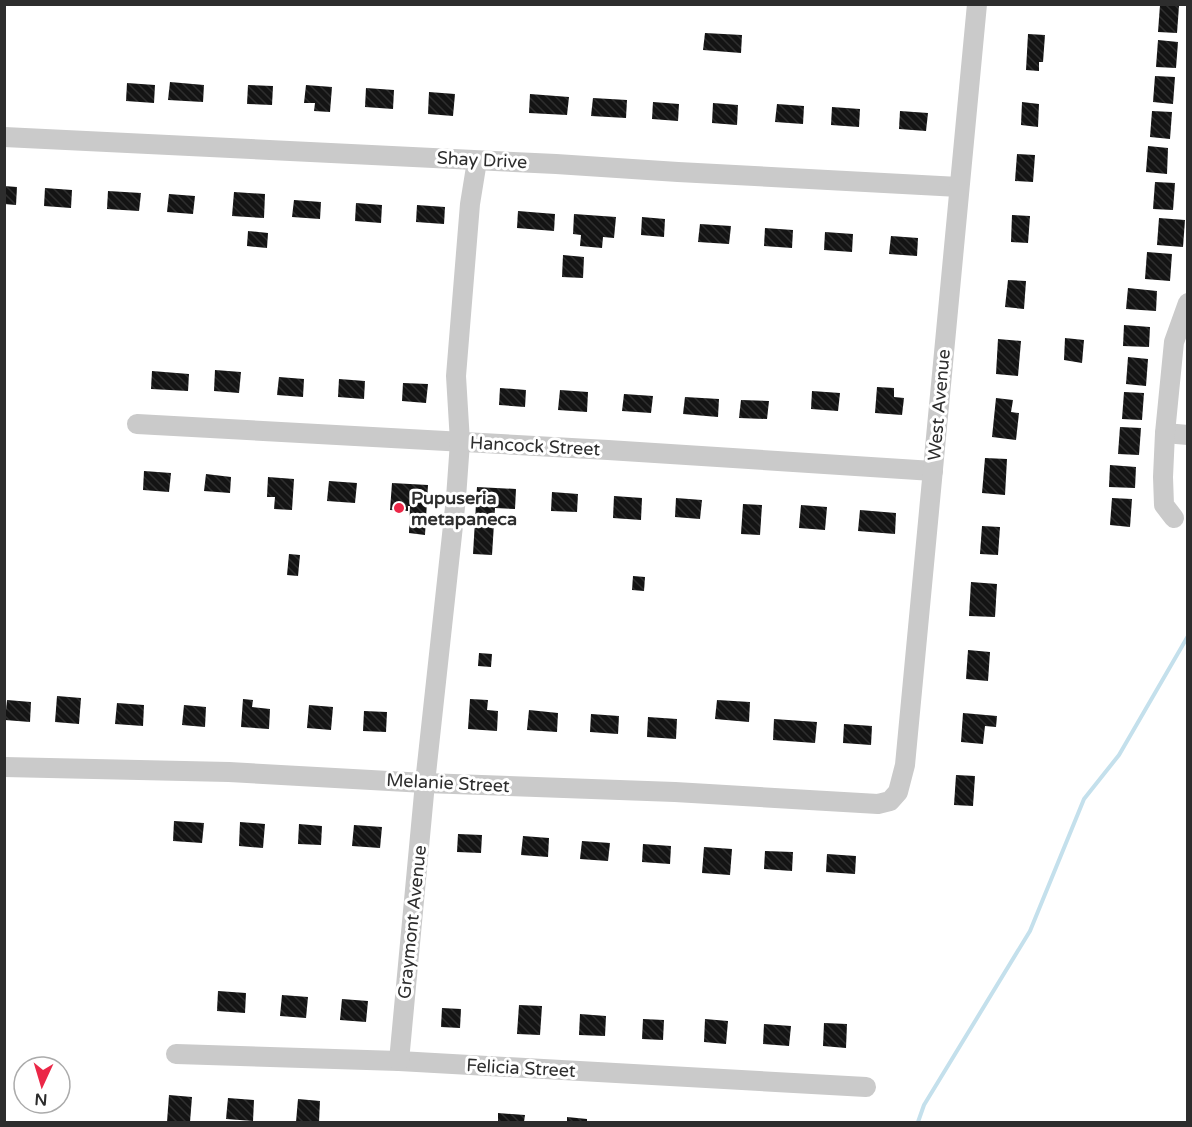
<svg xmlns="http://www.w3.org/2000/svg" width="1192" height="1127" viewBox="0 0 1192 1127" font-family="'Varela Round',sans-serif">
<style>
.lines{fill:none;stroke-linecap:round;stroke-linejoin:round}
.stream{stroke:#c4e0ec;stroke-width:4}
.building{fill:url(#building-back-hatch)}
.minor{stroke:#cacaca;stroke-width:20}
.poi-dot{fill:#eb2747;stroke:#fff;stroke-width:2}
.labels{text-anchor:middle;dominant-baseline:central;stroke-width:6;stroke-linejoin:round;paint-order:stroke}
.street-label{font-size:18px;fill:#2d2d2d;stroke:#fff}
.poi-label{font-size:18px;font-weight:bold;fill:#2d2d2d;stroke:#fff;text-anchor:start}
</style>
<defs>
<pattern id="building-back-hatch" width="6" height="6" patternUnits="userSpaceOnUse" patternTransform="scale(1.5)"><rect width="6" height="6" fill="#141414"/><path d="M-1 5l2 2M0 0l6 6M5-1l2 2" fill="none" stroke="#2e2e2e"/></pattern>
</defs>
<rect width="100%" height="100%" fill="#fff"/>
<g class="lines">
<polyline class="stream" points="918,1122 924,1105 1030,931 1084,799 1119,755 1188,636"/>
</g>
<g class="building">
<polygon points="1160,5 1179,6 1177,33 1158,32"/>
<polygon points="705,33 742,35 741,53 703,50"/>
<polygon points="1028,34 1045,35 1043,62 1039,62 1039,71 1026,70"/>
<polygon points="1158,40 1178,42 1176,68 1156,67"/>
<polygon points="1155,76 1175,77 1173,104 1153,102"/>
<polygon points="170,82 204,85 203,102 168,100"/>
<polygon points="127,83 155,85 154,103 126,101"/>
<polygon points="248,85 273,86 272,105 247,104"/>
<polygon points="306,85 332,87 330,112 314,111 315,103 304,103"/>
<polygon points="366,88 394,90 393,109 365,107"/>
<polygon points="429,92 455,94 453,116 428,114"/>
<polygon points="530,94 569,97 567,115 529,113"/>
<polygon points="593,98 627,100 626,118 591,116"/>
<polygon points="653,102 679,104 678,121 652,119"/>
<polygon points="1022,102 1039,104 1038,127 1021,125"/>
<polygon points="713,103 738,105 737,125 712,123"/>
<polygon points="777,104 804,106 803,124 775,122"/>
<polygon points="832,107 860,109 859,127 831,125"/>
<polygon points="900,111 928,113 926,131 899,129"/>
<polygon points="1152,111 1172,112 1170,139 1150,137"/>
<polygon points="1148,146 1168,148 1167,174 1146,172"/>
<polygon points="1017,154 1035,155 1033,182 1015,181"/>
<polygon points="1155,182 1175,183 1173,210 1153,209"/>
<polygon points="4,186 17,187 16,205 4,204"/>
<polygon points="45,188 72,190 71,208 44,206"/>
<polygon points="108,191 141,193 139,211 107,209"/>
<polygon points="234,192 265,194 264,218 232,216"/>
<polygon points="169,194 195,196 193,214 167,212"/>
<polygon points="294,200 321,202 320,219 292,217"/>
<polygon points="356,203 382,205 381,223 355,221"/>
<polygon points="417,205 445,207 444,224 416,222"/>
<polygon points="518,211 555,214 554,231 517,228"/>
<polygon points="574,214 616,217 614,238 603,237 602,248 580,246 581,235 573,234"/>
<polygon points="1012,215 1030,216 1028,243 1011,242"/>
<polygon points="642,217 665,219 664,237 641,235"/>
<polygon points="1159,218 1185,220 1183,247 1157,245"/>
<polygon points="700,224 731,226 729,244 698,242"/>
<polygon points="765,228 793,230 792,248 764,246"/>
<polygon points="248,231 268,233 267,248 247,246"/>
<polygon points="825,232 853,234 852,252 824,250"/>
<polygon points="891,236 918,238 917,256 889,254"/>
<polygon points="1147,252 1172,254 1170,281 1145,279"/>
<polygon points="563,255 584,257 583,278 562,277"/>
<polygon points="1008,280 1026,281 1024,309 1005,307"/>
<polygon points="1128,288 1157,291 1156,311 1126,309"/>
<polygon points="1124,325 1150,327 1149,347 1123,346"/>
<polygon points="1065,338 1084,340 1082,363 1064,360"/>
<polygon points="998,339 1021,341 1018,376 996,374"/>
<polygon points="1128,357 1148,359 1146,386 1126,384"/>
<polygon points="215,370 241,372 239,393 214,391"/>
<polygon points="152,371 189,374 188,391 151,389"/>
<polygon points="279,377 304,379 303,397 277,395"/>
<polygon points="339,379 365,381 364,399 338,397"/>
<polygon points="403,383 428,384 426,403 402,401"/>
<polygon points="877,387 894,388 894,397 904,398 902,415 875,413"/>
<polygon points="500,388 526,390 525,407 499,405"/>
<polygon points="560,390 588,392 587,412 558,410"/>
<polygon points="812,391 840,393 838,411 811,409"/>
<polygon points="1124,392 1144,393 1142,420 1122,419"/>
<polygon points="624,394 653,396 651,413 622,411"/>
<polygon points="685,397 719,399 718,417 683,414"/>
<polygon points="996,398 1013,400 1011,412 1019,413 1016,440 992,437"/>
<polygon points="741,400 769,401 767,419 739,418"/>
<polygon points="1120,427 1141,428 1139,455 1118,454"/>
<polygon points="985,458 1007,459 1005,495 982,493"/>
<polygon points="1110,465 1136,467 1135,488 1109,487"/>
<polygon points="144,471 171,473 169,492 143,490"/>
<polygon points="206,474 231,477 230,493 204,491"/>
<polygon points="268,477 294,479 292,510 274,509 275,497 267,497"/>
<polygon points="329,481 357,483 355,503 327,501"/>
<polygon points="392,483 428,485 425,535 409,533 410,506 408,506 408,511 390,510"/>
<polygon points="477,487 516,489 515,509 495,508 492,555 473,554"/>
<polygon points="552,492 578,494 577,512 551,511"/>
<polygon points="614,496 642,498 641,520 613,518"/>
<polygon points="676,498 702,500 700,519 675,517"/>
<polygon points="1112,498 1132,499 1130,527 1110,525"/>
<polygon points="743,504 762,505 760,535 741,534"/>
<polygon points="801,505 827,507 825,530 799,528"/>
<polygon points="860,510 896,513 895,534 858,531"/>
<polygon points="982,526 1000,527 998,555 980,554"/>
<polygon points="289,554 300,555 298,576 287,575"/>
<polygon points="633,576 645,577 644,591 632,590"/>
<polygon points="971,582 997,584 995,617 969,616"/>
<polygon points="968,650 990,652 988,681 966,679"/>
<polygon points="479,653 492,654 491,667 478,666"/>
<polygon points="57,696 81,698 79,724 55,722"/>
<polygon points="243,699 253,700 252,707 270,709 269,729 241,727"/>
<polygon points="470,699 488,700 487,710 498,711 497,731 468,729"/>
<polygon points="7,700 31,702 30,722 5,720"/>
<polygon points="717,700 750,702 749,722 715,719"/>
<polygon points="117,703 144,705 143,726 115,724"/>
<polygon points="184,705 206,707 205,727 182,725"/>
<polygon points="309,705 333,707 331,730 307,728"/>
<polygon points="529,710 558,713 557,732 527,730"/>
<polygon points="364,711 387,712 386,732 363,731"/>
<polygon points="963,713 997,716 996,727 985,726 983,744 961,742"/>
<polygon points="591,714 619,716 618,734 590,732"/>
<polygon points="648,717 677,719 676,739 647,737"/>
<polygon points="774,719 817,722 815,743 773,740"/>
<polygon points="844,724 872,726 871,745 843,743"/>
<polygon points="956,775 975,776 973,806 954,805"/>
<polygon points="174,821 204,823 202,843 173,841"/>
<polygon points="240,822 265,824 263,848 239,846"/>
<polygon points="299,824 322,826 321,845 298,844"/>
<polygon points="354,825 382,827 380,848 352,846"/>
<polygon points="458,834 482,835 481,853 457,852"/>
<polygon points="523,836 549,838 548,857 521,855"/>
<polygon points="582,841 610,843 608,861 580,859"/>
<polygon points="643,844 671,846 670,864 642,862"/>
<polygon points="704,847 732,849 730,875 702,873"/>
<polygon points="765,851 793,852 792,871 764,869"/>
<polygon points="827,854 856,856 855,874 826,872"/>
<polygon points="218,991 246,993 245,1013 217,1011"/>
<polygon points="282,995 308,997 306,1018 280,1016"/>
<polygon points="342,999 368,1001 366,1022 340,1020"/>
<polygon points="519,1005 542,1006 540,1035 517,1034"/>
<polygon points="442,1008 461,1009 460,1028 441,1027"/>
<polygon points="580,1014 606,1016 605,1036 579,1035"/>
<polygon points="643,1019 664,1020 663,1040 642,1039"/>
<polygon points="705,1019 728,1021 726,1044 704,1042"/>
<polygon points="824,1023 847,1024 846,1048 823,1046"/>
<polygon points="764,1024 791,1026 789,1046 763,1044"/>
<polygon points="169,1095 192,1097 190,1122 167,1122"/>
<polygon points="228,1098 254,1100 253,1121 226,1119"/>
<polygon points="298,1099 320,1101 319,1122 296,1122"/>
<polygon points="498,1113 525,1115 524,1122 498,1122"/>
<polygon points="567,1117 587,1119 587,1122 567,1122"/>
</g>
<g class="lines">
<g class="minor">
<polyline points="4,137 556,164 678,172 959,187"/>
<polyline points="137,424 608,450 933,471"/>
<polyline points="1165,433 1188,435"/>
<polyline points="1174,518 1164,505 1163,477 1165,433 1174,342 1188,303"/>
<polyline points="4,767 229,772 425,783 675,792 878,804 890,801 898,792 905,765 977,4"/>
<polyline points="176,1054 399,1061 866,1087"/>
<polyline points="399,1061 425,783 456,498 460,442 456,376 470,204 477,161"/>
</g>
</g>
<circle class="poi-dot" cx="399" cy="508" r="6"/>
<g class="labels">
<g class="street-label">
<text transform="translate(482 160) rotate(3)">Shay Drive</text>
<text transform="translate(939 405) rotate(-85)">West Avenue</text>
<text transform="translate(535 446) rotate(3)">Hancock Street</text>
<text transform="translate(448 783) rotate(3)">Melanie Street</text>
<text transform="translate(412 922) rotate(-84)">Graymont Avenue</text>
<text transform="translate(521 1068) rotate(3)">Felicia Street</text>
</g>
<g class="poi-label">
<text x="411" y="498">Pupuseria<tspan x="411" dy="21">metapaneca</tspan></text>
</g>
</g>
<rect width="1192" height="1127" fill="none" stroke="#2d2d2d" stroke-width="12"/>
<g transform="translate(42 1085) rotate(184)"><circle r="28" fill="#ffffff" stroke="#ababab" stroke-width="1.5"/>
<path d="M0-4.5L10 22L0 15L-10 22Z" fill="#eb2747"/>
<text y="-9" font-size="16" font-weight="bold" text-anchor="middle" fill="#2d2d2d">N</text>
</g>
</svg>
